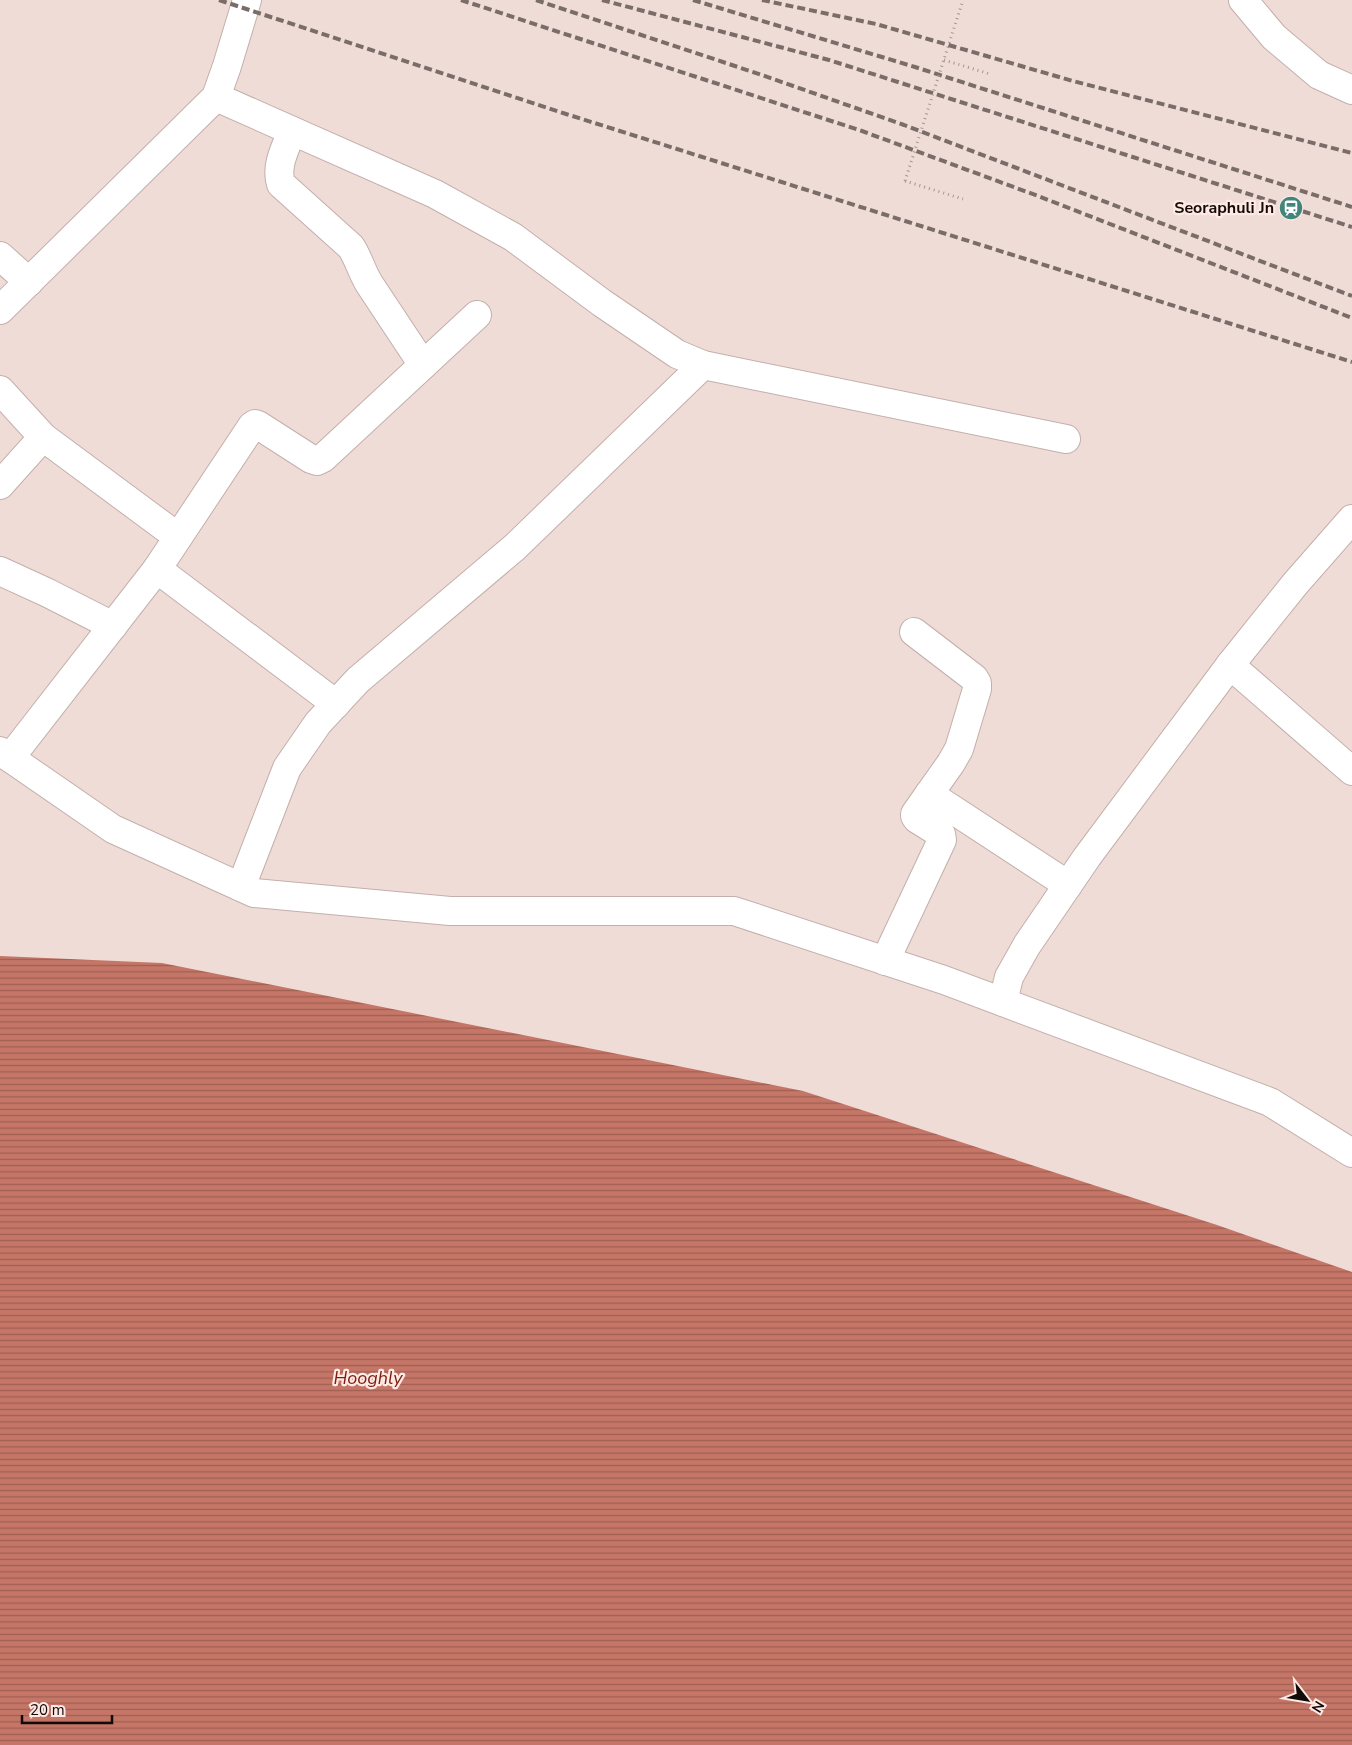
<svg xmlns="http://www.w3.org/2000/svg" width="1352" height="1745" viewBox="0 0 1352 1745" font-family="'Nunito Sans',sans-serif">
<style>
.water{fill:url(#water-rules)}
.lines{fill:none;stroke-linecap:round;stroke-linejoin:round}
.minor-casing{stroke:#c3afab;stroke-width:30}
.path{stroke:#a49491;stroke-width:3;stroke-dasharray:1 4;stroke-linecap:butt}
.minor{stroke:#fff;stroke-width:28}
.rail{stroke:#796c69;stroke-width:4;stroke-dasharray:8 4;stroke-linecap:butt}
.path-bridge{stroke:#a49491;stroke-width:3;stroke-dasharray:1 4;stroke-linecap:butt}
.labels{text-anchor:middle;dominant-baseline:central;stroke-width:4.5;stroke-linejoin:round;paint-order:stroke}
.poi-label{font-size:16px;font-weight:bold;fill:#120b0a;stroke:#fee9e4;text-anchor:end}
.water-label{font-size:18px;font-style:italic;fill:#7c1d0e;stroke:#fee9e4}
</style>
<defs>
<pattern id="water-rules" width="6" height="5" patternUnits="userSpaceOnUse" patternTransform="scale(1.25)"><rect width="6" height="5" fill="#c57667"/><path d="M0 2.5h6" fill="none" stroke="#9f5f53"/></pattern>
</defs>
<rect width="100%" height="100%" fill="#f0dcd7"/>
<polygon class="water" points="0,956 162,963 803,1091 1217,1225 1352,1272 1352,1745 0,1745"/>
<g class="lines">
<g class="minor-casing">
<g id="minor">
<polyline points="1243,0 1274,37 1319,75 1352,90"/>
<polyline points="216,97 435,194 513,237 602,303 677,354 703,365 1066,439"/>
<path d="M292 131C286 147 275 166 281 184L351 247C359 259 362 273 370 285L423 365"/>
<polyline points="0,256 29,282"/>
<polyline points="0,310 216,97 227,66 247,0"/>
<polyline points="0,390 43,437 178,537"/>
<polyline points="0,485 43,437"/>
<polyline points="157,569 336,704"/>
<polyline points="0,571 48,593 113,626"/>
<polyline points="1230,665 1352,771"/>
<polyline points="0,751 113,829 254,893 450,911 734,911 944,980 1270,1102 1352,1153"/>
<polyline points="10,758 157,569 252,426 255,424 258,425 311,459 317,461 323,458 477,315"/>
<polyline points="929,794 1068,885"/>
<polyline points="241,887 287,768 318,723 358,680 515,547 703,365"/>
<polyline points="885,961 942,840 941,834 917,819 915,816 915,814 951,763 959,749 977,689 977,683 974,678 914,632"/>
<polyline points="1003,1002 1009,977 1027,945 1087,857 1230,665 1295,584 1352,519"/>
</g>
</g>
<g class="path">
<polyline points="944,60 990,74"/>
<polyline points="905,181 963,199"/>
</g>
<use href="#minor" class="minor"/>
<g class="rail">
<polyline points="219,0 566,114 1352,362"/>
<polyline points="461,0 862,131 1038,196 1352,318"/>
<polyline points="536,0 762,75 904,125 1352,296"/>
<polyline points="602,0 829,60 1352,227"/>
<polyline points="693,0 915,67 1352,207"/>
<polyline points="762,0 876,24 1073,81 1352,153"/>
</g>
<polyline class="path-bridge" points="905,181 963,0"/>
</g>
<defs>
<g id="station-disc" transform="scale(1.25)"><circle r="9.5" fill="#42867b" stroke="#fee9e4"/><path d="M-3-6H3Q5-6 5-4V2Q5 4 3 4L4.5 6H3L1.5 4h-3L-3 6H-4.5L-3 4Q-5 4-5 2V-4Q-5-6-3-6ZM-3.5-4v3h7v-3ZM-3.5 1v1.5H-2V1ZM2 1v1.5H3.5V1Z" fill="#fff"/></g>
</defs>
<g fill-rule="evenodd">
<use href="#station-disc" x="1291" y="208"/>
</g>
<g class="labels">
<g class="poi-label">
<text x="1274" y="208">Seoraphuli Jn</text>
</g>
<g class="water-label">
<text x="368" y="1378">Hooghly</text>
</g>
</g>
<g transform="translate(1307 1700) rotate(121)" stroke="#fee9e4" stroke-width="4" paint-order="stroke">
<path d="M0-4L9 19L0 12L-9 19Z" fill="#120b0a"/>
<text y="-8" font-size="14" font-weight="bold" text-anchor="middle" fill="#120b0a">N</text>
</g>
<path d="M22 1715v8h90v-8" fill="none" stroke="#120b0a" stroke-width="2.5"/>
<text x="30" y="1715" font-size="15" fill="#120b0a" stroke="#fee9e4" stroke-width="4" paint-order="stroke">20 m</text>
</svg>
